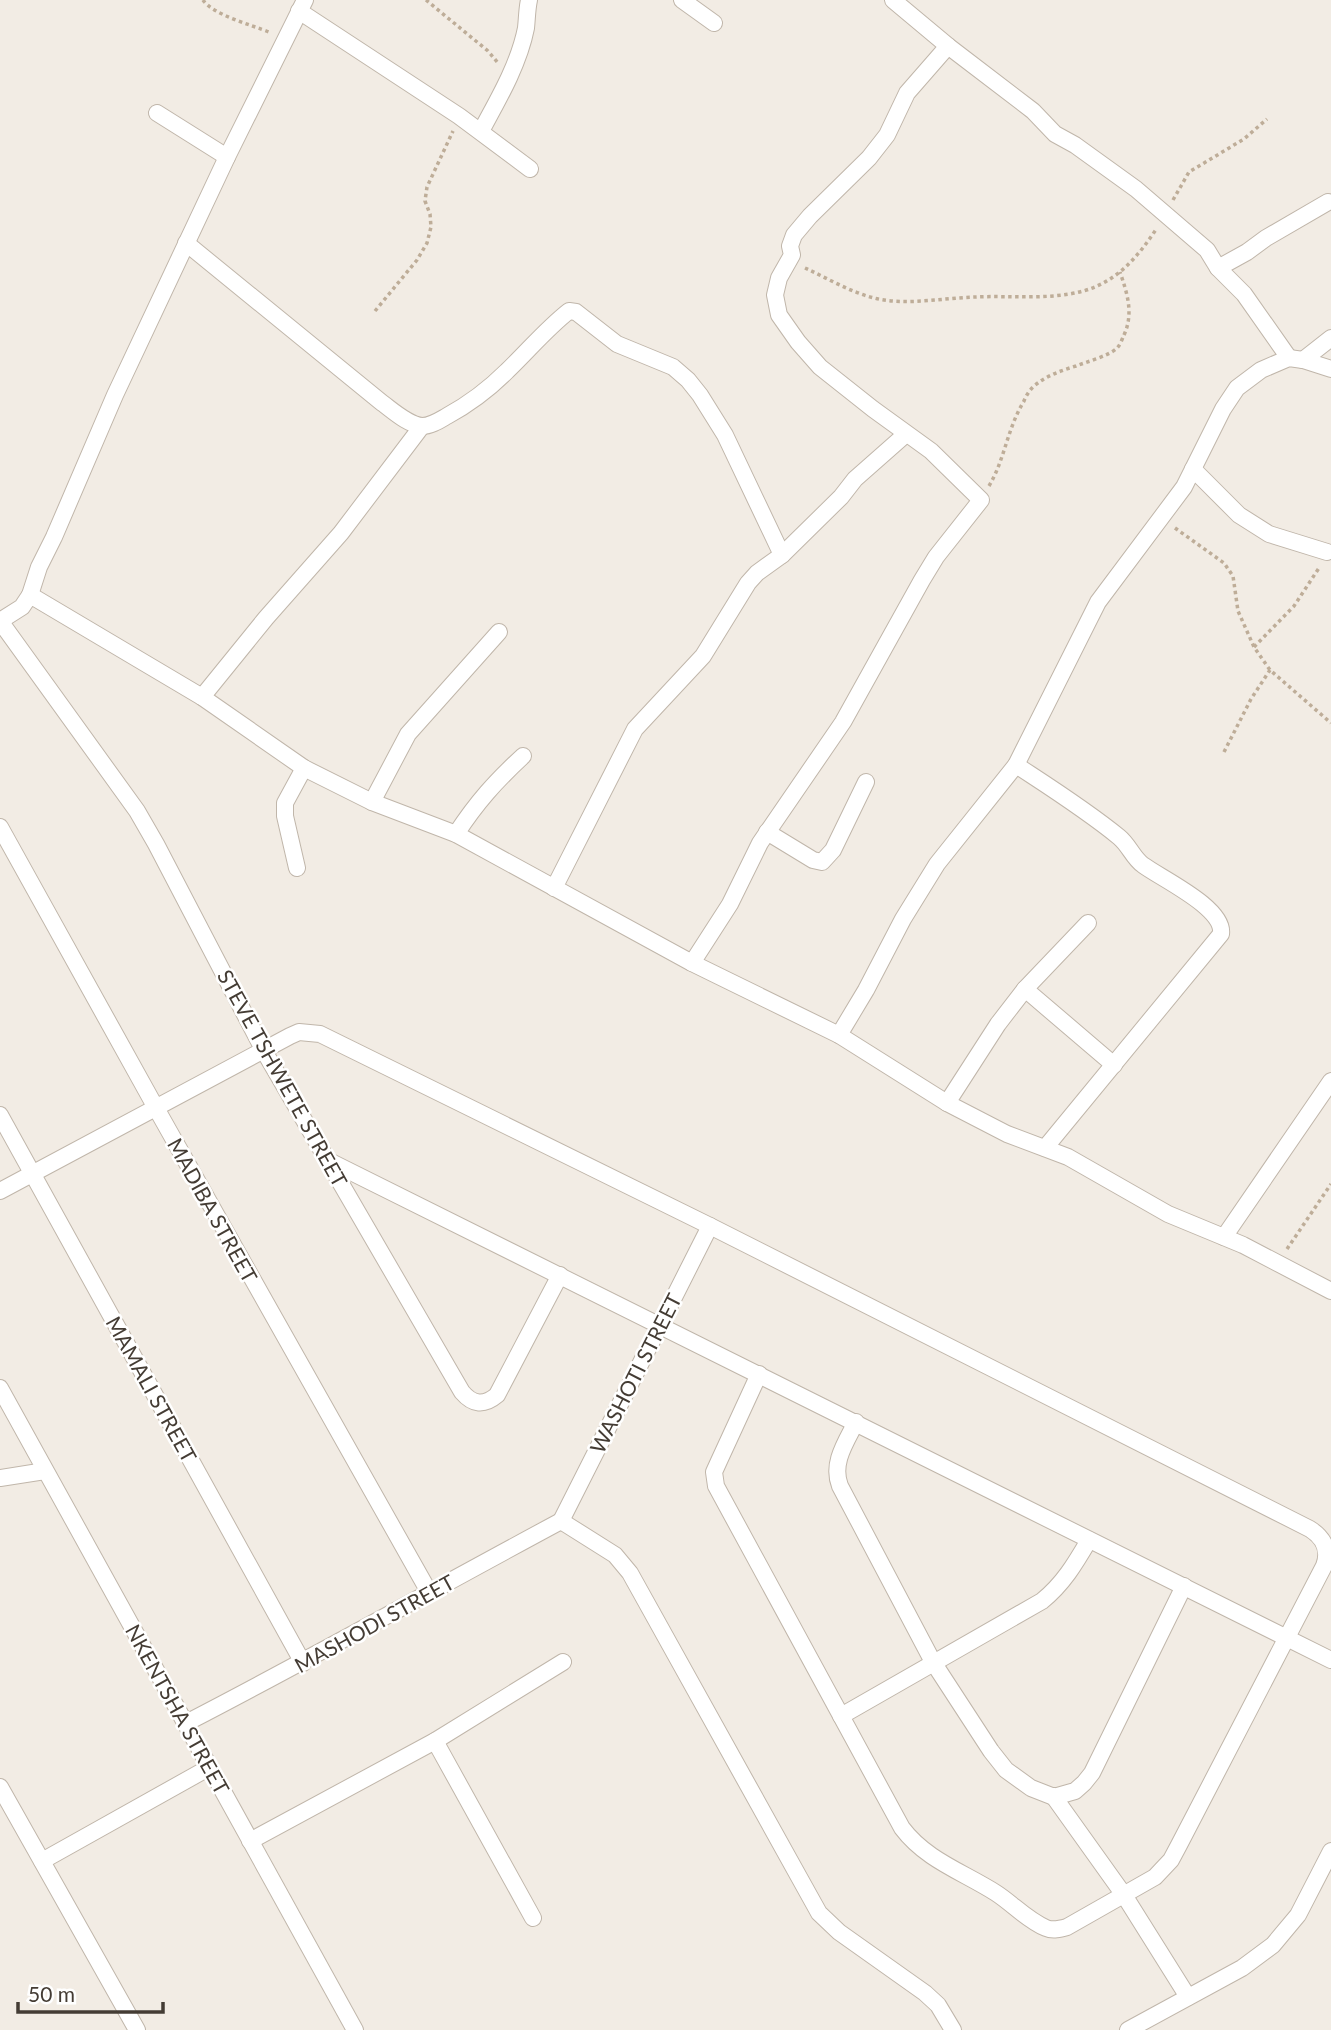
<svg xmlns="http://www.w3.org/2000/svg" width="1331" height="2030" viewBox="0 0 1331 2030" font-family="Lato,sans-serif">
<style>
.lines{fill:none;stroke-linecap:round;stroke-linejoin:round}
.street-casing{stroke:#c0b6aa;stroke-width:18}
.path{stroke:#bead98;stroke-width:3.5;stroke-dasharray:3.5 3.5;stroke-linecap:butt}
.street{stroke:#fff;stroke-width:16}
.labels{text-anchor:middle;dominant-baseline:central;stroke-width:5;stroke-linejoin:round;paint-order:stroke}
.street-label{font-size:21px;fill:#443c34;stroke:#fff}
</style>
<rect width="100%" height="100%" fill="#f2ece4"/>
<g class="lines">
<g class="street-casing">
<g id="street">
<polyline points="682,0 714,23"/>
<polyline points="299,11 459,116 530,169"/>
<polyline points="948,46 1033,111 1055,134 1075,145 1136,189 1207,250 1218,268 1244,294 1289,358"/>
<polyline points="157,113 227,157"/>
<path d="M481 131C498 100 519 64 526 28 527 19 527 9 529 0"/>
<path d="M186 243 381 402C392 410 408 425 422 426 431 426 440 420 447 416 469 404 489 389 507 371 528 351 546 329 569 311L576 312 617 344 673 367 688 380 700 395 725 435 782 555"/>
<polyline points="1218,268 1247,252 1266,238 1328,202"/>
<polyline points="1303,360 1331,338"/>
<polyline points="1193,469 1239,515 1269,534 1327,552"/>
<polyline points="30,595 39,567 54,537 115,395 227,157 305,0"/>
<polyline points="0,621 22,607 30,595 202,697 304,768 372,802 456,834 692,963 839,1035 947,1103 1007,1134 1068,1157 1168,1214 1243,1245 1331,1291"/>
<path d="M0 621 137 811 156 844 264 1051 462 1392C473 1405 484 1406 497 1395L560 1275"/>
<polyline points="202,697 266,618 341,533 422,426"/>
<path d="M1016 765C1051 788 1086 810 1119 837 1129 845 1133 858 1143 865 1162 879 1225 908 1221 934L1045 1148"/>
<polyline points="372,802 408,734 499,632"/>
<polyline points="0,827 156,1108 429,1592"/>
<polyline points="767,832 813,860 822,862 833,850 866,782"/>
<path d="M456 834C477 802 495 782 523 756"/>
<polyline points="297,868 285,816 285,803 304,768"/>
<polyline points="554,888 635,729 703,656 748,583 757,573 782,555 841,497 855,479 906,434"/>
<polyline points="692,963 730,904 760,843 843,722 922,580 936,557 981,500 931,451 873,409 820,367 798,342 779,315 775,295 779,278 792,255 790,246 794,235 810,216 869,158 887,135 907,93 948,46 893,0"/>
<polyline points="1025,989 1114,1065"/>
<polyline points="839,1035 866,990 903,919 937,864 1016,765 1098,602 1184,487 1223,409 1237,388 1261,370 1289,358 1303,360 1331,369"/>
<polyline points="947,1103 998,1024 1025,989 1088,923"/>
<polyline points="0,1115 303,1663"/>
<polyline points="329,1161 1331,1660"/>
<path d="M0 1191 290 1036 299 1032 320 1034 710 1226 1310 1529C1324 1538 1330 1550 1324 1566L1179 1845 1171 1860 1155 1877 1067 1927C1060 1929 1053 1931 1046 1928 1027 1920 1013 1904 996 1893 963 1872 926 1860 902 1828L716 1486 714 1472 719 1461 759 1374"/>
<polyline points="1224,1237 1331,1081"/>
<polyline points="0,1388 355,2030"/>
<path d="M856 1422C846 1442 831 1463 840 1486L933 1662 991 1751 1006 1770 1031 1788 1054 1797 1075 1791 1084 1783 1092 1773 1184 1586"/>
<polyline points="0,1478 45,1471"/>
<polyline points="561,1521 615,1555 630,1573 819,1913 839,1932 925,1993 938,2005 953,2030"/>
<polyline points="561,1521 710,1226"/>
<path d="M841 1716 1042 1601C1063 1584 1075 1564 1089 1540"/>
<path d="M186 1723C312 1658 436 1588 561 1521"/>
<polyline points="435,1741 533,1918"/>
<polyline points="0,1787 137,2030"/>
<polyline points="1054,1797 1124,1895 1188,1997"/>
<polyline points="250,1841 435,1741 563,1662"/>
<polyline points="42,1861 210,1767"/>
<polyline points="1128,2030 1242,1968 1273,1945 1298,1915 1331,1851"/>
</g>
</g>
<g class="path">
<path d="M203 0C213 15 252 25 269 32"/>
<polyline points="426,0 488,51 498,63"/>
<polyline points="1173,200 1189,172 1244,139 1267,119"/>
<path d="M805 268C827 278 850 292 874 298 906 306 942 298 975 297 1012 295 1062 302 1097 286 1124 274 1141 252 1157 228"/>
<polyline points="375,311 417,260 427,243 431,227 430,214 425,201 427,187 453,131"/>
<path d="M989 486C1005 459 1007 429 1024 401 1026 396 1029 391 1033 387 1045 376 1060 371 1076 366 1086 362 1108 356 1116 349 1120 346 1122 339 1124 335 1134 313 1127 293 1120 272"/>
<polyline points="1175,528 1224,563 1233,576 1238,611 1254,647 1270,670 1331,723"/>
<polyline points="1254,647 1294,606 1319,568"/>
<polyline points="1224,752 1251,699 1270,670"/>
<polyline points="1287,1249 1331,1184"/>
</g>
<use href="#street" class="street"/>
</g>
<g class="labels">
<g class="street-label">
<text transform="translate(283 1078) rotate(61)">STEVE TSHWETE STREET</text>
<text transform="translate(213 1210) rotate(61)">MADIBA STREET</text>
<text transform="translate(635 1373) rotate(-63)">WASHOTI STREET</text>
<text transform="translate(152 1389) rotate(61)">MAMALI STREET</text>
<text transform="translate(374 1623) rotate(-29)">MASHODI STREET</text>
<text transform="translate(178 1709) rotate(61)">NKENTSHA STREET</text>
</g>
</g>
<path d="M18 2002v10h145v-10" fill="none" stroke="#443c34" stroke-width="3.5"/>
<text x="28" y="2002" font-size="21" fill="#443c34" stroke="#ffffff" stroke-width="5" paint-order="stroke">50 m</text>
</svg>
